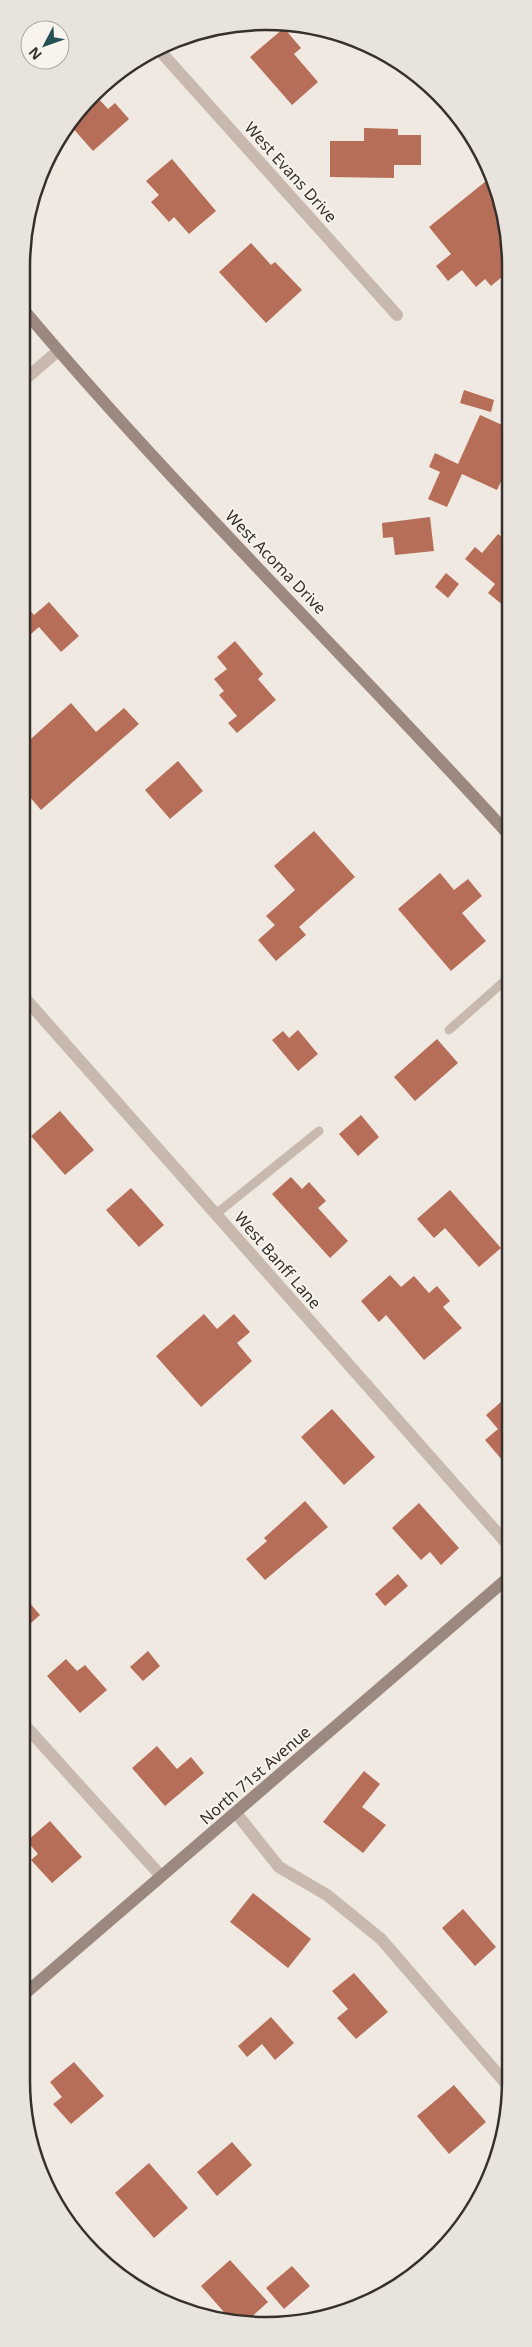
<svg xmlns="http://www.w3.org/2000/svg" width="532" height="2347" viewBox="0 0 532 2347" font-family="'Noto Sans',sans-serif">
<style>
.building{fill:#b76e58}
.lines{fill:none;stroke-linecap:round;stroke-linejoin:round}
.lane{stroke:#c7b9ae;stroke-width:9}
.street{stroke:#c7b9ae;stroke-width:12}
.secondary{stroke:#9b897f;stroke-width:12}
.labels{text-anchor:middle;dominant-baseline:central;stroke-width:4;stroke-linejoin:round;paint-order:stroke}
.street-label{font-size:16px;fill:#372f2b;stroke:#f8f3ed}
.rim{fill:none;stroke:#372f2b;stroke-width:2.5}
</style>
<rect width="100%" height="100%" fill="#f0e9e1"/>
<g class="building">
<polygon points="284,28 301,48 294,54 318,82 292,105 250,57"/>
<polygon points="96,96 108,109 115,103 129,119 93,151 70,125"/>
<polygon points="364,128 398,129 398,135 421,135 421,165 394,165 394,178 330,177 330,141 364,141"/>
<polygon points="172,159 216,211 189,234 174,217 169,222 151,202 159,195 146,181"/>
<polygon points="491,177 509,234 509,271 491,286 485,279 476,287 462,270 448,281 436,266 451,254 429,227"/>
<polygon points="251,243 271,265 275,262 302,290 266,323 219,272"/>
<polygon points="464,390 494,400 491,412 460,403"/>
<polygon points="480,415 509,428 509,465 497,490 462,474 447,507 428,499 440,472 429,467 435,453 458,464"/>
<polygon points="430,517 434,551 395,555 393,537 383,538 382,523"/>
<polygon points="498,534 509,543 509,610 488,593 495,584 465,559 475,547 482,553"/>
<polygon points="446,573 459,584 448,598 435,587"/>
<polygon points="49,602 79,636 61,652 39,627 23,641 23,603 34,615"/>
<polygon points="235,641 263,674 258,679 276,700 237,733 228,723 237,716 219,695 224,691 214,679 227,669 217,657"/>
<polygon points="71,703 96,732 124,708 139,724 41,810 23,789 23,746"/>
<polygon points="178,761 203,791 170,819 145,790"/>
<polygon points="314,831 355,877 299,927 306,935 276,961 258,940 275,925 266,916 295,890 274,866"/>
<polygon points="440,873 454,890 468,879 482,896 462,913 486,941 451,971 398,909"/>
<polygon points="298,1030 318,1054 298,1071 272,1040 283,1031 289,1038"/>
<polygon points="437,1039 458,1063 415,1101 394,1077"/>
<polygon points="60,1111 94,1150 65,1175 31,1136"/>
<polygon points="361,1115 379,1137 358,1156 339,1134"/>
<polygon points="291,1177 302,1189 309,1182 326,1201 318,1208 348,1241 330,1258 272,1194"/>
<polygon points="131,1188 164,1225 139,1247 106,1210"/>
<polygon points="450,1190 501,1248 479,1267 445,1228 434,1238 417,1219"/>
<polygon points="390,1275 401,1287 414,1276 429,1293 437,1286 450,1301 443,1307 462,1328 424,1360 386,1315 379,1322 361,1301"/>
<polygon points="204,1314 217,1329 234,1314 250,1332 237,1343 252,1361 201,1407 156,1356"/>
<polygon points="509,1395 509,1468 485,1440 498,1429 486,1415"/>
<polygon points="332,1409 375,1457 344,1485 301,1437"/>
<polygon points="305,1501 328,1527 265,1580 246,1559 267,1541 264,1538"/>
<polygon points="419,1503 459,1548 441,1565 430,1552 421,1560 392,1528"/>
<polygon points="398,1574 408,1586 385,1606 375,1594"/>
<polygon points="22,1594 40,1615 22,1631"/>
<polygon points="148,1651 160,1666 143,1681 130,1667"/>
<polygon points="66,1659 77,1671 85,1665 107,1690 80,1713 47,1676"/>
<polygon points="157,1746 177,1769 191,1757 204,1773 165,1806 132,1768"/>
<polygon points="364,1771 380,1784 362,1807 386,1825 363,1853 323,1822"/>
<polygon points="50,1821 82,1857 52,1883 31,1860 38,1854 27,1841"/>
<polygon points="253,1893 311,1939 288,1968 230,1922"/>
<polygon points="463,1909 496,1947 475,1966 442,1928"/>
<polygon points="354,1973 388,2012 356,2039 337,2018 348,2009 332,1991"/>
<polygon points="271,2017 294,2043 275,2060 262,2044 247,2057 238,2046"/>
<polygon points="74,2062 104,2096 71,2124 53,2104 62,2097 50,2082"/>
<polygon points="454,2085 486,2122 449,2154 417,2116"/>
<polygon points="232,2142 252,2165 217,2196 197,2172"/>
<polygon points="149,2163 188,2208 154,2238 115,2193"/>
<polygon points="230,2260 268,2302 244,2324 231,2320 201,2286"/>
<polygon points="292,2266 310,2286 284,2309 266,2288"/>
</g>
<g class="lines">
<g class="lane">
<polyline points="449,1030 509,977"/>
<polyline points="216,1214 319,1131"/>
</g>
<g class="street">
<polyline points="160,51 397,315"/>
<polyline points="23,381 58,351"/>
<polyline points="23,996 509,1546"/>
<polyline points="22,1722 161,1876"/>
<polyline points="236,1813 279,1867 327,1895 381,1939 509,2087"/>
<polyline points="77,2234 89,2248"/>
</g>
<g class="secondary">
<path d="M23 309C177 492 349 658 509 835"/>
<polyline points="21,1997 509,1577"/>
</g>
</g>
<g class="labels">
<g class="street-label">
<text transform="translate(291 172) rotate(48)">West Evans Drive</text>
<text transform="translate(276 562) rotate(46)">West Acoma Drive</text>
<text transform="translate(278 1260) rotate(49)">West Banff Lane</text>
<text transform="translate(255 1775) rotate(-41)">North 71st Avenue</text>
</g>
</g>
<path d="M0 0H532V2347H0ZM266 30H266A236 236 0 0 1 502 266V2081A236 236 0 0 1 266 2317H266A236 236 0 0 1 30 2081V266A236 236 0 0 1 266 30Z" fill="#e9e3dd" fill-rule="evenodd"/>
<path class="rim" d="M266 30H266A236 236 0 0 1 502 266V2081A236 236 0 0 1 266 2317H266A236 236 0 0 1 30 2081V266A236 236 0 0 1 266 30Z"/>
<g transform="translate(45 45) rotate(229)"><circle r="24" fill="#f8f3ed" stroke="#aba59f"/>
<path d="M0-4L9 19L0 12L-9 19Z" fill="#265154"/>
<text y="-8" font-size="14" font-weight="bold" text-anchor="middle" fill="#372f2b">N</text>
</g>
</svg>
